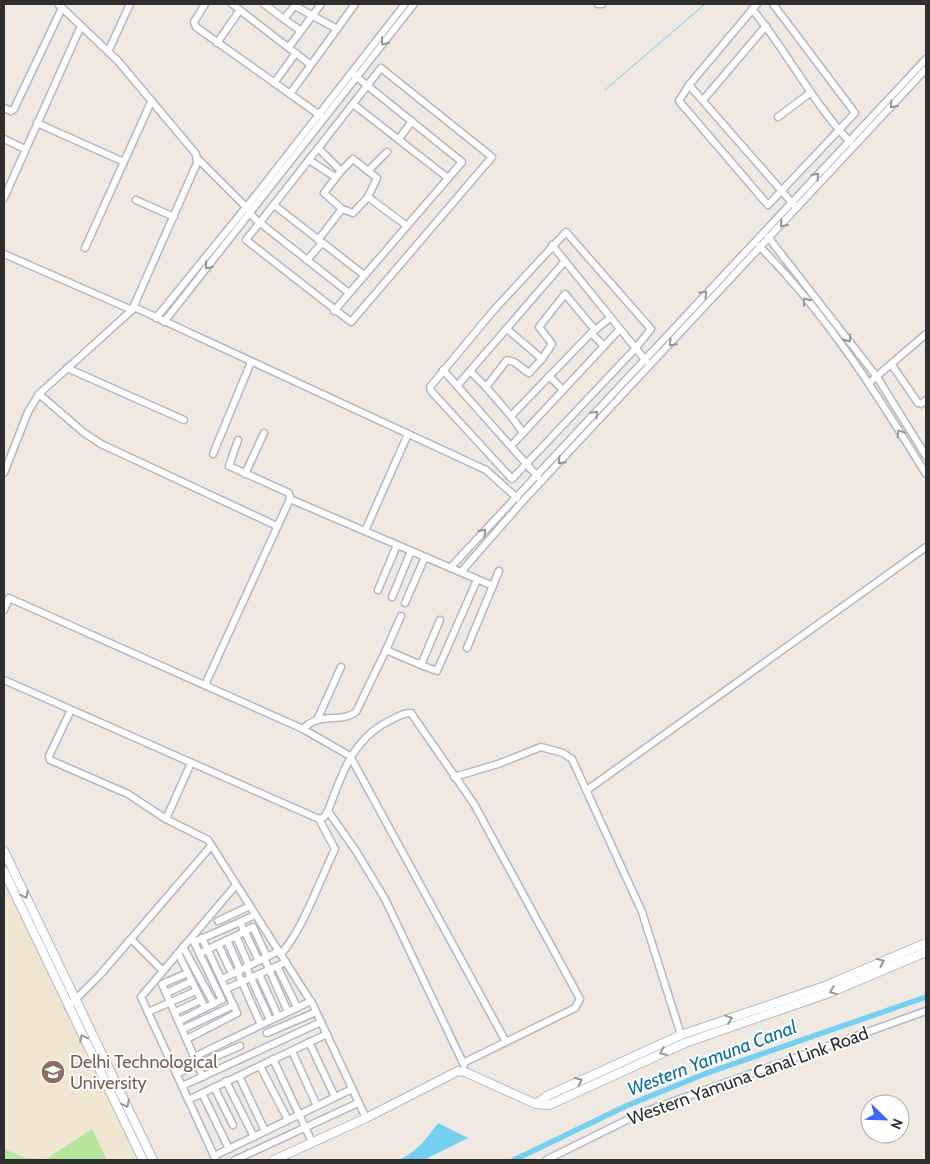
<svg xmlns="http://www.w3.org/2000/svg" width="930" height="1164" viewBox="0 0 930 1164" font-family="Cabin,sans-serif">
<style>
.education{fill:#f0e6d1}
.green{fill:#b6e59e}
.water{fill:#75cff0}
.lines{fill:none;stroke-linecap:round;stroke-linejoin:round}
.stream{stroke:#75cff0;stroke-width:1}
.canal{stroke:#75cff0;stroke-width:5.5}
.minor-casing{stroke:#b4b7c1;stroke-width:9}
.tertiary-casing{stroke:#b4b7c1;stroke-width:10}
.minor{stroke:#fff;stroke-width:6}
.tertiary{stroke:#fff;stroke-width:8}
.oneway{stroke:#969696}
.labels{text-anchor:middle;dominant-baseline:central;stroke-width:4;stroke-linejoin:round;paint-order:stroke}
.education-label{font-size:18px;fill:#785e54;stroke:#fff;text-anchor:start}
.street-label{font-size:18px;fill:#2e2e2e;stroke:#fff}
.water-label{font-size:19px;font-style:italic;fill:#0d6fa3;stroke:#fff}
</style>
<rect width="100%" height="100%" fill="#efe9e1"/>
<polygon class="education" points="4,861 63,984 142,1160 4,1160"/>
<polygon class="green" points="92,1129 107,1160 4,1160 4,1149 26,1158 46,1159"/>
<path class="water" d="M438 1123 468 1138 424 1160H398C415 1154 428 1137 438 1123Z"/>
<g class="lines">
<polyline class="stream" points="605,90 705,4"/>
<polyline class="canal" points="514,1160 626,1106 707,1073 926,997"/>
<g class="minor-casing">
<g id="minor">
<polyline points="205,4 194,22 196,27 321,116"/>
<polyline points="232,4 311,65"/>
<polyline points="264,4 284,19"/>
<polyline points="296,4 284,19 301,31"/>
<polyline points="598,4 602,4"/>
<polyline points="757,4 689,85 679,101 768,205 855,113 773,4"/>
<polyline points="295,6 337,29"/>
<path d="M752 9C787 51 812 102 850 142"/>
<polyline points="217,43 240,10"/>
<polyline points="289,47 321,4"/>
<polyline points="108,52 130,4"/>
<polygon points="381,68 492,157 351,322 246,240"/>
<polyline points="274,83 296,53"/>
<polyline points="689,85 794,205"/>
<polyline points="290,94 355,4"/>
<polyline points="703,100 766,26"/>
<polyline points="353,104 448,178"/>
<polyline points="4,108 11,111 14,109 62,8"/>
<polyline points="778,117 810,93"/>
<polyline points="37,123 124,162"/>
<polyline points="4,139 25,149"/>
<polyline points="399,139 412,121"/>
<polyline points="318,148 341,171 353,159 377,178 368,197 407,226"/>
<polyline points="197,158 246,207 254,218 349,293"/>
<polyline points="309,160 335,177"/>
<polyline points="368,171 387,152"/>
<polyline points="4,198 81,26"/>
<polyline points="136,200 174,217"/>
<polyline points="274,205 364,275"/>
<polyline points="342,209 353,213 368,197"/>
<polygon points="566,232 651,329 635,349 512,479 431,391 430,387 493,311"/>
<polyline points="768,237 877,377 926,456"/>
<polyline points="318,240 342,209 324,193 341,171"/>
<polyline points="552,245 646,361"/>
<path d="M759 246C826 313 877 394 926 474"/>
<polyline points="85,248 151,102"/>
<polyline points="4,254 132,310"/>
<polyline points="307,260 322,243"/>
<polyline points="134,307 486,470 517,498"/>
<polyline points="334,311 462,162 353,74"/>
<polyline points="156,318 260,190 405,4"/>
<polyline points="164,322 414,4"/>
<polyline points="507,329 542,359 529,373 514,362 507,360 486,387 511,416 591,333 604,346"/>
<polyline points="595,330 610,318"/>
<polyline points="542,359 552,344 539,327 565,294 595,330 591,333"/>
<polyline points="892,365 918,403 921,404 926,400"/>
<polyline points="67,368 184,420"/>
<polyline points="443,370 538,477"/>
<polyline points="470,371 486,387"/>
<polyline points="549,376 563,390"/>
<polyline points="869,383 926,334"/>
<polyline points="457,386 565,261"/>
<polyline points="39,394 83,432 101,444 277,526"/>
<polyline points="511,416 523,433"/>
<polyline points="238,440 229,466 289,493 290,499"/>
<polyline points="511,446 619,330"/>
<polyline points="213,454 251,362"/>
<polyline points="4,473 28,412 39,394 132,310 197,163 196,154 118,61 58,4"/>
<polyline points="245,474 264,433"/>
<polyline points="365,531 408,434"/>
<polyline points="450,568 926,59"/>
<polyline points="461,572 522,502 926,69"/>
<polyline points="378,590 397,545"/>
<polyline points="392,597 411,551"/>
<polyline points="405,603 425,557"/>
<path d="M4 610 9 598 303 729C320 711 340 724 356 712L386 650 421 665 440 620"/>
<polyline points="467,648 499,571"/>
<polyline points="386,650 401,616"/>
<polyline points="421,665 437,671 477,580"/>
<path d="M4 680 319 819 324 817 328 811C342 773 353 737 393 719 398 716 404 713 411 713L474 804 580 999 575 1008 463 1063"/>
<polyline points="205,685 290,499 493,586"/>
<polyline points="71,710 49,756 50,760 128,794 166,819"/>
<polyline points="317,720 341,667"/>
<polyline points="303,729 350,756 506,1042"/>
<polyline points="191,763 166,819 208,840 313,1005 366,1118"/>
<polyline points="454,777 498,764 541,747 563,753 572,759 642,912 681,1035"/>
<polyline points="587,790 926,547"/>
<polyline points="328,811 356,851 385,899 464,1065"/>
<polyline points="218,921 250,906"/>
<polyline points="240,922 255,915"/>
<polyline points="236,936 253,927 267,957"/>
<polyline points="192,938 222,1000"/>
<polyline points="131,939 162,970"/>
<polyline points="227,940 240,970"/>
<polyline points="194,942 240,922 259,961"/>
<polyline points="218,944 232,974"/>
<polyline points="183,947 214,1004"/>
<polyline points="178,953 205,1008"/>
<polyline points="200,953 236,936 249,966"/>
<path d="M281 954C304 927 319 882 335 849L319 819"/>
<polyline points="264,958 288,1012"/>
<polyline points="277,966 297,1007"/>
<polyline points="246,967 270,1020"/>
<polyline points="237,971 261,1025"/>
<polyline points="188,973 162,984 203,1077"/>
<polyline points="259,974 278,1016"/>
<polyline points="222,979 279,951"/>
<polyline points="226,989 286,962"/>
<polyline points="167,993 192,981"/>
<polyline points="68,1007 99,976 211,846"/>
<polyline points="148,1012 196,991"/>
<polyline points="175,1012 201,1000"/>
<polyline points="179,1021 217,1002"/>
<polyline points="183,1029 234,1005"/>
<polyline points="267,1033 316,1012"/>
<polyline points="187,1039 237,1013 202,938"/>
<polyline points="309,1042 335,1097"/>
<polyline points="292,1051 317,1106"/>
<polyline points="194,1057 311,1001"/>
<polyline points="273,1059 312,1142"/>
<polyline points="260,1066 288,1120"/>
<polyline points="176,1074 240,1046"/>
<polyline points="239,1076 265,1131"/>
<polyline points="226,1081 254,1137"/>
<polyline points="182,1086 321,1022"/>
<polyline points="214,1087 233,1125"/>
<polyline points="202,1093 229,1149"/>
<polyline points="188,1100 327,1034"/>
<polyline points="214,1156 352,1089"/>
<polyline points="216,1160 141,997 236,885"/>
<polyline points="235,1160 358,1103"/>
<polyline points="546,1160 641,1113 926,1011"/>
</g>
</g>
<g class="tertiary-casing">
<g id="tertiary">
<polyline points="4,851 153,1160"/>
<polyline points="4,871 143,1160"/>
<polyline points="536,1104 547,1096 681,1035 825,986 926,943"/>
<polyline points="274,1160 366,1118 458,1071 465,1072 536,1104 549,1105 685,1043 829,993 926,952"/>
</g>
</g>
<use href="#minor" class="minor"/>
<use href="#tertiary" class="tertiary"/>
</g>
<defs><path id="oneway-chevron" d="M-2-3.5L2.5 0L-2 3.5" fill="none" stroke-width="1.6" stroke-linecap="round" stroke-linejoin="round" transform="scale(1.25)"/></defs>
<g class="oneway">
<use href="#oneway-chevron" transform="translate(384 42) rotate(128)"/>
<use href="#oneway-chevron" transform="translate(893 105) rotate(132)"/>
<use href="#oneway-chevron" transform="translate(816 176) rotate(-48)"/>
<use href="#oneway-chevron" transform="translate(783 224) rotate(132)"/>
<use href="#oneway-chevron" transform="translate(208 266) rotate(128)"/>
<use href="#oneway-chevron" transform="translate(704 294) rotate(-46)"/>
<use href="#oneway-chevron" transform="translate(806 301) rotate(-128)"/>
<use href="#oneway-chevron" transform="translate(848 339) rotate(54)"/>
<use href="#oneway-chevron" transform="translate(672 343) rotate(134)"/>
<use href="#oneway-chevron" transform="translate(595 414) rotate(-46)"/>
<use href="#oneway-chevron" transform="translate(900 433) rotate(-123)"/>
<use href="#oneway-chevron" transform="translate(561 461) rotate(133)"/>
<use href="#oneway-chevron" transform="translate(483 532) rotate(-48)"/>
<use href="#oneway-chevron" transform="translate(25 895) rotate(64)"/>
<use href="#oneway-chevron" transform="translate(881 962) rotate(-23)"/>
<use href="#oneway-chevron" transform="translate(833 991) rotate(158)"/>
<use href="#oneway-chevron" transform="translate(729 1019) rotate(-19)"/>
<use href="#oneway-chevron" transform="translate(83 1038) rotate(-116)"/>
<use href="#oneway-chevron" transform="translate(663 1052) rotate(157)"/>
<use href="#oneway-chevron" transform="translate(579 1081) rotate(-25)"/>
<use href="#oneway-chevron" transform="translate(126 1104) rotate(64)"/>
</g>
<defs>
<g id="university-disc" transform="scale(1.25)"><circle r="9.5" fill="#8d6e63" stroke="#fff"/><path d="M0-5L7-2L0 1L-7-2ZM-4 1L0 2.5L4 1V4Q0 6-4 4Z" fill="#fff"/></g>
</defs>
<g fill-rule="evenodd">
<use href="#university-disc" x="53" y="1072"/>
</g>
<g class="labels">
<g class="education-label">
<text x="70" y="1062">Delhi Technological<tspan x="70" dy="21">University</tspan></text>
</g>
<g class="street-label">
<text transform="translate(748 1076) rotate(-20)">Western Yamuna Canal Link Road</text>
</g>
<g class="water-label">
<text transform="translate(712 1058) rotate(-21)">Western Yamuna Canal</text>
</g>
</g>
<rect width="930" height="1164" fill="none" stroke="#2e2e2e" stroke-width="10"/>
<g transform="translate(885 1119) rotate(113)"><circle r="24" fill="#ffffff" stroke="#ababab"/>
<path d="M0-4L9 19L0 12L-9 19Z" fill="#4264fb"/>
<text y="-8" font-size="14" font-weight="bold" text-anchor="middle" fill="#2e2e2e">N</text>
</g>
</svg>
